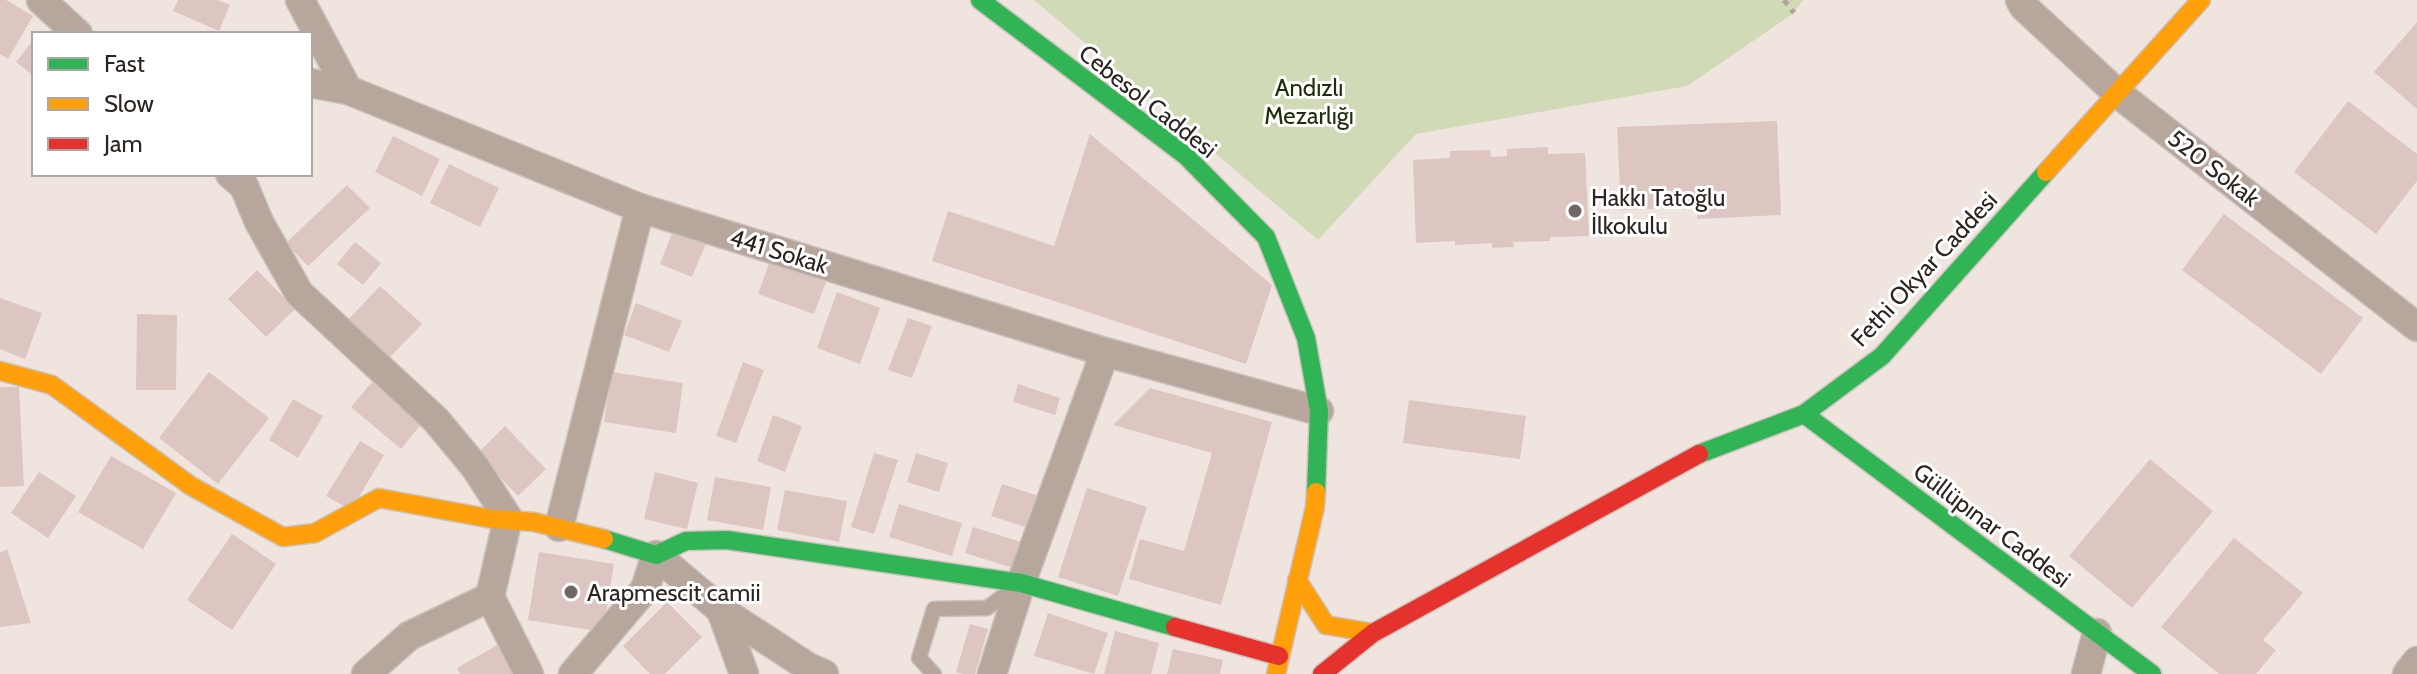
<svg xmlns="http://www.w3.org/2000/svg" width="2417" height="674" viewBox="0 0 2417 674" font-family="Cabin,sans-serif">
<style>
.green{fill:#d1dab6}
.building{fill:#ddc6c1}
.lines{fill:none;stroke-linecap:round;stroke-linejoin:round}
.lane-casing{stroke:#cbc2bd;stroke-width:17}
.street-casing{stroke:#cbc2bd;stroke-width:31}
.fast-casing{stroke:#cbc2bd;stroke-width:21}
.slow-casing{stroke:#cbc2bd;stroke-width:21}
.jam-casing{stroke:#cbc2bd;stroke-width:21}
.path{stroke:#b0a39c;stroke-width:5;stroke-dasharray:6 6;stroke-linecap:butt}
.lane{stroke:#b7a69b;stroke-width:14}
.street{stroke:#b7a69b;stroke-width:28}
.fast{stroke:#30b455;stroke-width:18}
.slow{stroke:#ff9f0a;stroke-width:18}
.jam{stroke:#e5322d;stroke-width:18}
.poi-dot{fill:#716762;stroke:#fff;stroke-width:3}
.labels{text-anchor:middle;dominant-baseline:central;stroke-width:6;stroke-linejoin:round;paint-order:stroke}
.park-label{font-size:24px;fill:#212e0b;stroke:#fff}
.street-label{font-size:24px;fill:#2c2420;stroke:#fff}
.poi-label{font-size:24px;fill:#2c2420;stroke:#fff;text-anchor:start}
</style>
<rect width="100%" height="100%" fill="#f0e4de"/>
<polygon class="green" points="1034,0 1803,0 1794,13 1687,86 1416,134 1318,240"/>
<g class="building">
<polygon points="0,0 6,0 33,16 8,59 0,54"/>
<polygon points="178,0 218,0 230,5 219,31 173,11"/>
<polygon points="2417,22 2417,109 2374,72"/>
<polygon points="34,39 34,76 16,62"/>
<polygon points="2348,101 2417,154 2417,181 2376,234 2294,172"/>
<polygon points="1777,121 1781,215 1697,219 1697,207 1621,210 1617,127"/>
<polygon points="1090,134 1272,285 1246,364 932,261 948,211 1054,246"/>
<polygon points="393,136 440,159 422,196 375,172"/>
<polygon points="1548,147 1548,154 1585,153 1589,236 1550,237 1550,241 1513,242 1514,247 1492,248 1492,243 1455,245 1455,241 1416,243 1413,160 1450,158 1450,151 1490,150 1491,157 1507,156 1507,149"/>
<polygon points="449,164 499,188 480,227 430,203"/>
<polygon points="347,185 370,208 308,266 286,243"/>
<polygon points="2224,214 2363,318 2321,374 2182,270"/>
<polygon points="674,228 707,241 692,277 660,264"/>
<polygon points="355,242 381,263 363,285 337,264"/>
<polygon points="770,261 826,282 814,314 758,294"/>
<polygon points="257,270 295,309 266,337 228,299"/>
<polygon points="380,286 422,324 388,359 347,321"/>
<polygon points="837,292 880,308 860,364 817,348"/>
<polygon points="0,298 42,313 25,359 0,349"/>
<polygon points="636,303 682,321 669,352 624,335"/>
<polygon points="137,314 177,315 176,390 136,390"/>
<polygon points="908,318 932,326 912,378 888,370"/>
<polygon points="743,362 764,370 736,443 716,436"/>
<polygon points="209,372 269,418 218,484 159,438"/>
<polygon points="612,372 683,383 676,433 604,422"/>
<polygon points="372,382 422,423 401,449 351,407"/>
<polygon points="1018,384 1060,398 1055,415 1013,402"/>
<polygon points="0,387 19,387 24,486 0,487"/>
<polygon points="1150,388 1272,422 1221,605 1129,579 1140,539 1184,551 1212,453 1113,425"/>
<polygon points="293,399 323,416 298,458 269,440"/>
<polygon points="1409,400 1526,416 1520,459 1403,443"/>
<polygon points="773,415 802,426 785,472 757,461"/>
<polygon points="505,426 546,469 518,496 477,454"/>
<polygon points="360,441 384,455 351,510 326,496"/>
<polygon points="874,453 898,460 874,534 851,527"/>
<polygon points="916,453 948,463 939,492 907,482"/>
<polygon points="111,456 176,493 143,549 78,512"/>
<polygon points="2150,459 2213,511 2132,608 2069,556"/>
<polygon points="39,472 76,496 48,538 11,513"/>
<polygon points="655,472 698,483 687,529 644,519"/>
<polygon points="715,477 771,487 763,530 707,520"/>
<polygon points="1002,484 1039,496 1029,528 991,516"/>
<polygon points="1087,488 1147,507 1118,596 1058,577"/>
<polygon points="785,490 847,501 839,542 777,530"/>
<polygon points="899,504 962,523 952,556 889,537"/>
<polygon points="973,527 1021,542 1013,568 965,553"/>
<polygon points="232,534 276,564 232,630 187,600"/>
<polygon points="2234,538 2303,593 2263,640 2276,650 2256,674 2219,674 2161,627"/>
<polygon points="7,549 31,623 0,627 0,553"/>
<polygon points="539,552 614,564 603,632 528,620"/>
<polygon points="667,602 702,637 665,674 650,674 623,646"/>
<polygon points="1048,613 1108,633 1094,674 1034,656"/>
<polygon points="970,624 988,629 975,674 964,674 956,672"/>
<polygon points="1115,631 1159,643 1151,674 1104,674"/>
<polygon points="499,644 517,674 460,674 457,668"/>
<polygon points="1173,649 1223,660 1220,674 1167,674"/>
</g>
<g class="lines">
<g class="lane-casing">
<polyline id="lane" points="934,674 919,658 934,609 987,608 1011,590"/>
</g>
<g class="street-casing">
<g id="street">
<polyline points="41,0 78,34"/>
<polyline points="300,0 348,90 640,208 1105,352 1319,411"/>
<polyline points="2020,0 2024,7 2117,93 2417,327"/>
<polyline points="310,83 348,90"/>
<polyline points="230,174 244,186 259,222 299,293 436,420 475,467 508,518 490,597 529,674"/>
<polyline points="559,527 640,208"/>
<polyline points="721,610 808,667 824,674"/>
<polyline points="366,674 409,636 490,597"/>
<polyline points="573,674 645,589 656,555 721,610 744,674"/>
<polyline points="992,674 1021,583 1105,352"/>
<polyline points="2086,674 2097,633"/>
<polyline points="2407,674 2417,661"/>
</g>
</g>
<g class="fast-casing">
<g id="fast">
<polyline points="980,0 1185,155 1266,237 1306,338 1319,411 1316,492"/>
<polyline points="1804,414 2152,674"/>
<polyline points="1699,454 1804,414 1882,356 2046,172"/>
<polyline points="604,539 656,555 686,541 727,540 1021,583 1175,627"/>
</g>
</g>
<g class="slow-casing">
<g id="slow">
<polyline points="2046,172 2201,0"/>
<polyline points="0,371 52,385 191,486 283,537 315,533 379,498 492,519 534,522 604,539"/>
<polyline points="1297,580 1326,625 1373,633"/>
<polyline points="1276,674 1315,507 1316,492"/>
</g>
</g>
<g class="jam-casing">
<g id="jam">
<polyline points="1175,627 1279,656"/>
<polyline points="1322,674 1373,633 1699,454"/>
</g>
</g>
<polyline class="path" points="1784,0 1794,13"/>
<use href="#lane" class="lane"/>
<use href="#street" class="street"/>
<use href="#fast" class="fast"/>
<use href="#slow" class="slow"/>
<use href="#jam" class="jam"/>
</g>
<g class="poi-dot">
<circle cx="1575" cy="211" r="8"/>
<circle cx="571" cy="592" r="8"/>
</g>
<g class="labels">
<g class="park-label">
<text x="1309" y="87">Andızlı<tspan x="1309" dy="28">Mezarlığı</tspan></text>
</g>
<g class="street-label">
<text transform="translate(1148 101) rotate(38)">Cebesol Caddesi</text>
<text transform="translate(2214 168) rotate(38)">520 Sokak</text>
<text transform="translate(779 251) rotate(17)">441 Sokak</text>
<text transform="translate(1924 269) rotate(-47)">Fethi Okyar Caddesi</text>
<text transform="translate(1992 525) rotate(37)">Güllüpınar Caddesi</text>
</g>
<g class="poi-label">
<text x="1591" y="197">Hakkı Tatoğlu<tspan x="1591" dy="28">İlkokulu</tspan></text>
<text x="587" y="592">Arapmescit camii</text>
</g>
</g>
<rect x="32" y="32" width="280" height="144" fill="#ffffff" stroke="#aba7a6" stroke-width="2"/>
<rect x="48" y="58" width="40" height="12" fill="#30b455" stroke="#aba7a6" stroke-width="2"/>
<text x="104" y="72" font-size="24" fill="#2c2420">Fast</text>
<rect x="48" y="98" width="40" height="12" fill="#ff9f0a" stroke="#aba7a6" stroke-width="2"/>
<text x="104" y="112" font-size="24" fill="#2c2420">Slow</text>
<rect x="48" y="138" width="40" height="12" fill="#e5322d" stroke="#aba7a6" stroke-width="2"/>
<text x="104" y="152" font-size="24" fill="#2c2420">Jam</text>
</svg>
